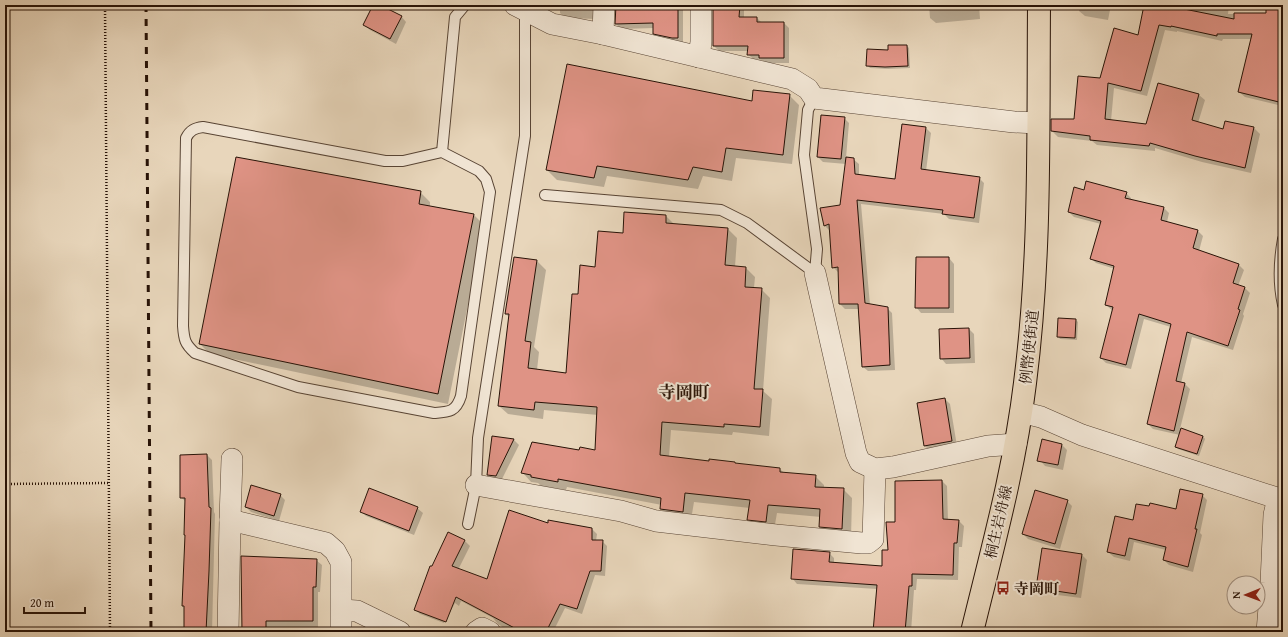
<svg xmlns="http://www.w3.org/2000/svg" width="1288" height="637" viewBox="0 0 1288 637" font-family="'Gentium Book Plus','Noto Serif JP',serif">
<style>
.shadow{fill:#0003}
.building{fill:#df9385;stroke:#281307}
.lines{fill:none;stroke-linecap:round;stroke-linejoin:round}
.service-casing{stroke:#584434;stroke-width:12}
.minor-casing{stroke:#584434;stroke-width:22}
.primary-casing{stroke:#281307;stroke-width:24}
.path{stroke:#281307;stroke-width:2.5;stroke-dasharray:1 2;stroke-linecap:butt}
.service{stroke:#f0e4d3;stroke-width:10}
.minor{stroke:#f0e4d3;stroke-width:21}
.primary{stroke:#e8d6bb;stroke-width:22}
.rail{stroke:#281307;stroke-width:3;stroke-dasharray:7 7;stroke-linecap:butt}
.labels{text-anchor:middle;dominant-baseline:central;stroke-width:4;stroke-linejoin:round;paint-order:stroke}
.street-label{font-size:15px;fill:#281307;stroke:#f0e4d3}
.poi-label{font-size:15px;font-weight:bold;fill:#281307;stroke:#f0e4d3;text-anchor:start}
.quarter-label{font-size:17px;font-weight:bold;fill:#281307;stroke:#f0e4d3}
</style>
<rect width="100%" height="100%" fill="#e8d6bb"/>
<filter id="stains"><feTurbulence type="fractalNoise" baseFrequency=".005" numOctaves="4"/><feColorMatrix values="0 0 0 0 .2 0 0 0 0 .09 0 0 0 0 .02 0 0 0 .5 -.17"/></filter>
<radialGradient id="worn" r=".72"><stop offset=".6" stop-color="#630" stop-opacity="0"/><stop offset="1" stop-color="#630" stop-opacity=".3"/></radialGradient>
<g class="shadow">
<polygon points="374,5 378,5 401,16 406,22 396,44 370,30 364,25"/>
<polygon points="560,5 598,5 596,19 565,18 560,13"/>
<polygon points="617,5 683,5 683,43 659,38 654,33 654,28 621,29 616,24"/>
<polygon points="714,5 744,5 744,18 757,18 762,23 784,23 789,28 789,63 765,63 762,60 753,59 748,54 748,51 719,51 714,46"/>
<polygon points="929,5 979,5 980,19 936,23 930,18"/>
<polygon points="1080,5 1111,5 1108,20 1085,16 1079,11"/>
<polygon points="1145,5 1229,5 1228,14 1267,14 1267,5 1283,5 1283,83 1278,105 1245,97 1239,92 1252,39 1223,39 1222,41 1177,31 1177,32 1165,30 1147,96 1114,88 1111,121 1147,125 1158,84 1199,95 1205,100 1198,123 1224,130 1226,122 1254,128 1260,134 1251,173 1202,162 1155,148 1155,151 1097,145 1092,141 1058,137 1052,131 1075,120 1101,80 1139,36"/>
<polygon points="907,46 909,48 910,68 888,69 870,68 868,66 889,51"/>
<polygon points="789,95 799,105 792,164 736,158 732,181 703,176 698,189 607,176 604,187 557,180 547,170 753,102"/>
<polygon points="844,118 849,123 846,158 853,159 859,164 859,175 895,180 926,128 931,133 926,171 979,178 984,183 979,223 949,219 944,214 861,204 870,305 887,308 892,313 895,370 868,371 862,366 860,309 845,309 840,304 839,273 833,267 830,231 824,225 841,206 846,164 823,162 818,157"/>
<polygon points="1084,191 1126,193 1131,198 1131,200 1164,208 1169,213 1167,222 1198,231 1203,236 1199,251 1239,265 1244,270 1238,286 1245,288 1250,293 1243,314 1244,316 1233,350 1192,337 1181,383 1185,384 1190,389 1180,429 1203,436 1205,439 1199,456 1178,449 1176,447 1180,435 1153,429 1148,424 1171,327 1144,319 1131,369 1106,363 1101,358 1113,311 1106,305 1115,269 1096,263 1091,258 1101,224 1074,217 1069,212"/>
<polygon points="420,192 430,202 430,207 474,215 484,225 448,404 210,354 200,344"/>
<polygon points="666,216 675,225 728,229 737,238 735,267 746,268 755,277 754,288 761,289 770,298 763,391 772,399 769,436 733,432 732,435 671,430 669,457 780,469 784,473 815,476 824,485 824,488 843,489 852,498 851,538 829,536 820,527 821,517 777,513 774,530 757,528 748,519 750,508 694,502 691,520 670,518 661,509 662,505 567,487 566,490 541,486 538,483 531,482 523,473 580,451 595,451 598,415 544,410 543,419 508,414 499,406 509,317 506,314 515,258 537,261 546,270 534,347 539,352 537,370 567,374 579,296 596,268 624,234"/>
<polygon points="949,258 954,264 954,313 921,313 916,307"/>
<polygon points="1076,320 1078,322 1077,340 1060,339 1058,336"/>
<polygon points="969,329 974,334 975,363 946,364 941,358"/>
<polygon points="945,399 950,404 957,446 930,451 925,446"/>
<polygon points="493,437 514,440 519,445 501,481 493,480 488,474"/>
<polygon points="1062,445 1067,450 1063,470 1045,466 1040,460"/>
<polygon points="207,455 212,460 214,512 215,514 212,632 185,632 185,608 183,605 186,502 181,497"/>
<polygon points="942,481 947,486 948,521 959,521 964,526 962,547 959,547 958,580 917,579 916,590 914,590 911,632 874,632 877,589 797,584 792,578 829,553 834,558 834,564 883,567 889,551 896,522"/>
<polygon points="280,495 285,500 279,521 251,512 246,507"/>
<polygon points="1202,495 1207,500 1200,533 1202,535 1193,572 1169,565 1164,560 1166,550 1134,542 1130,561 1114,557 1108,552 1133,521 1176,511"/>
<polygon points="1067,501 1072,506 1060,549 1028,539 1023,534"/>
<polygon points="417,508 423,513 414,535 366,516 361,511"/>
<polygon points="548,524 592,529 597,534 596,541 602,541 607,546 605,576 595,575 582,614 565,608 553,632 510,632 498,624 493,618 461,601 459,606 455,603 444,623 420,614 415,609 433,568 465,541 470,546 458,570 487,580"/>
<polygon points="1082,555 1087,560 1081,598 1042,593 1037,587"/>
<polygon points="316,560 322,565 320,592 318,592 318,632 243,632"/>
</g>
<g class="building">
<polygon points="373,5 380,5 402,16 390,39 363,25"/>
<polygon points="616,5 678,6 678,38 672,38 653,34 653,23 615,24"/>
<polygon points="713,5 740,5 739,17 757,17 757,22 784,22 784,58 759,58 759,55 747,55 748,46 713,46"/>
<polygon points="1144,5 1164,5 1234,19 1234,13 1266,13 1266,5 1283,5 1283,103 1238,92 1252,34 1217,34 1217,36 1171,26 1171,27 1159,25 1141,91 1108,83 1105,119 1146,124 1158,83 1199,94 1192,120 1223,129 1225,121 1254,127 1245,168 1195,156 1150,143 1149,146 1090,140 1090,136 1051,131 1051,119 1074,119 1078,76 1100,78 1114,28 1138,35"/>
<polygon points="888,45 907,45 908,66 885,67 866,66 867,49 888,50"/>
<polygon points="567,64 752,101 753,90 790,94 783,155 726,148 722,172 693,167 688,180 597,166 594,178 546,170"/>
<polygon points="821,115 845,117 841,159 817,157"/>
<polygon points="902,124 926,127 921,169 980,177 974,218 942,214 943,210 857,200 865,303 888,307 890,365 862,367 858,304 839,304 838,267 832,268 829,224 824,226 820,208 840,205 846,157 854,158 855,174 895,179"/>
<polygon points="236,157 421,191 419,204 474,214 438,394 199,344"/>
<polygon points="1086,181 1127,192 1125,198 1164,207 1161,220 1198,230 1193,248 1239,264 1233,283 1245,287 1238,309 1240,310 1228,346 1187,332 1176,381 1185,383 1174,431 1147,424 1171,324 1139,314 1126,365 1100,358 1113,307 1105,305 1114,266 1090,259 1101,221 1068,212 1074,187 1084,190"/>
<polygon points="624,212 666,215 666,223 728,228 725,265 746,267 745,287 762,288 754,389 763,389 760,427 724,424 724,427 662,422 660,455 709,461 709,459 735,462 735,463 780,468 780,472 816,475 815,487 844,488 842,529 819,527 820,509 768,505 766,522 747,520 750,500 685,493 683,512 660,509 661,498 558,479 558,482 531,477 531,475 521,473 532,442 579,450 580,447 595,450 597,407 535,402 534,410 498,406 509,314 505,314 514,257 537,260 525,341 531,342 528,368 566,373 572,294 578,294 580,265 595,267 598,231 623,233"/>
<polygon points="916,257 949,257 949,308 915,308"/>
<polygon points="1058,318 1076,319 1075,338 1057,337"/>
<polygon points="969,328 970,358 940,359 939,329"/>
<polygon points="945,398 952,441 924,446 917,403"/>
<polygon points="1181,428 1203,436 1197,454 1175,447"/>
<polygon points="492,436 514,439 496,476 487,475"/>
<polygon points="1042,439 1062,444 1058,465 1037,461"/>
<polygon points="207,454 209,507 211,508 209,571 206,632 184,632 184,606 182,606 185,535 184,535 185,498 180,498 180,455"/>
<polygon points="942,480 943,519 959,520 957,543 954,543 953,575 912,574 912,586 909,586 905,632 873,632 877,585 791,579 793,549 830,552 829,562 882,566 882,550 888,550 886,522 895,522 895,481"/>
<polygon points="251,485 281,494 274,516 245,507"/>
<polygon points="369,488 418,507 409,531 360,512"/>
<polygon points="1180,489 1203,494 1195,529 1197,529 1188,567 1163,560 1166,547 1129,538 1125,556 1107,552 1115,516 1133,520 1136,504 1149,506 1150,503 1176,509"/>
<polygon points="1035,490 1068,500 1055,544 1022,534"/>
<polygon points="509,510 548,523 548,520 592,528 592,540 603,540 601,571 590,571 577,609 560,604 546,632 522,632 456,597 446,622 414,610 430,566 432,566 448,532 465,540 452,566 487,579"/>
<polygon points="1042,548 1082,554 1076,594 1036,588"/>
<polygon points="241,556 317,559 316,587 313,587 313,621 266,621 266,632 242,632"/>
</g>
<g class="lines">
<g class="service-casing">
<g id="service">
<polyline points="814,98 808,110 804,155 817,249 815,273"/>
<path d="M203 127 385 161H403L442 152 479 171 486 179 490 192 461 396C456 412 449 412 434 413L298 387 195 353C185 344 184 340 183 326L186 138C190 130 195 128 203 127Z"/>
<polyline points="442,152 455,17 465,5"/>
<polyline points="545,195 721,210 747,223 815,273"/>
<path d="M1283 239C1279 261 1278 283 1283 305"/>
<polyline points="468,524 476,485 478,438 525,136 525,10"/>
</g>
</g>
<g class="minor-casing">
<g id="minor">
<polyline points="515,5 552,24 603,34 792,79 808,89 814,98 1014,122 1038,123"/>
<polyline points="603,34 604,5"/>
<polyline points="699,57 701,42 701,5"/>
<polyline points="815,273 856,453 860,462 875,469 893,467 988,446 1016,444"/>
<polyline points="1021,412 1041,417 1082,435 1283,500"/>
<polyline points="476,485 621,511 656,521 776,535 862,543 868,543 873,539 875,469"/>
<polyline points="230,520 232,459"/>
<polyline points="342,610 357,611 400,632"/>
<polyline points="228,632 230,520 326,543 335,551 341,562 341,632"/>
<polyline points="476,632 482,628 490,632"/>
<polyline points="1267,632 1271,583 1274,515 1278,498"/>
</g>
</g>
<g class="primary-casing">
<path id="primary" d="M972 632C992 550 1015 467 1025 383 1041 258 1038 131 1039 5"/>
</g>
<g class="path">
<polyline points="105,5 110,632"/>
<polyline points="5,484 108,483"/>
</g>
<use href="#service" class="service"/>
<use href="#minor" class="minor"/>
<use href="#primary" class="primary"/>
<polyline class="rail" points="146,5 151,632"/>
</g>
<defs>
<g id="bus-bare" transform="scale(1.08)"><path d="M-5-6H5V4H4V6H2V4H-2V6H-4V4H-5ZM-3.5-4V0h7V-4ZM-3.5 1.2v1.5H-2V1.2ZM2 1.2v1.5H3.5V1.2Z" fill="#8f2418" stroke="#f0e4d3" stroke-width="2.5" paint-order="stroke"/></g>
</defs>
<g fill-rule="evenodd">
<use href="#bus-bare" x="1003" y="588"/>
</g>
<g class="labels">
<g class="street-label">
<text transform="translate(1029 347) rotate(-84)">例幣使街道</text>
<text transform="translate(998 522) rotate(-77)">桐生岩舟線</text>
</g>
<g class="poi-label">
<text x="1014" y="588">寺岡町</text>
</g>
<g class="quarter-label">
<text x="684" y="391">寺岡町</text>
</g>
</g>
<rect width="1288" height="637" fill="none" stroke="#e8d6bb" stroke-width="20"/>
<rect x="6" y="6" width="1276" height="625" fill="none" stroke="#281307" stroke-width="2"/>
<rect x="10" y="10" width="1268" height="617" fill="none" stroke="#281307"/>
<g transform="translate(1246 595) rotate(269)"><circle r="19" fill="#f0e4d3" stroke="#a09081"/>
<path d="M0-3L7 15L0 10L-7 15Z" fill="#8f2418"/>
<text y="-6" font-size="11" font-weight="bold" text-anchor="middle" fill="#281307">N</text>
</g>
<path d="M24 607v6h61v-6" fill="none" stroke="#281307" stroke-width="2"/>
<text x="30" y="607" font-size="12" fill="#281307" stroke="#f0e4d3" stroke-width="3" paint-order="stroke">20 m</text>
<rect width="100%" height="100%" filter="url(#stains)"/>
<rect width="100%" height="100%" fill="url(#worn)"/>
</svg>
